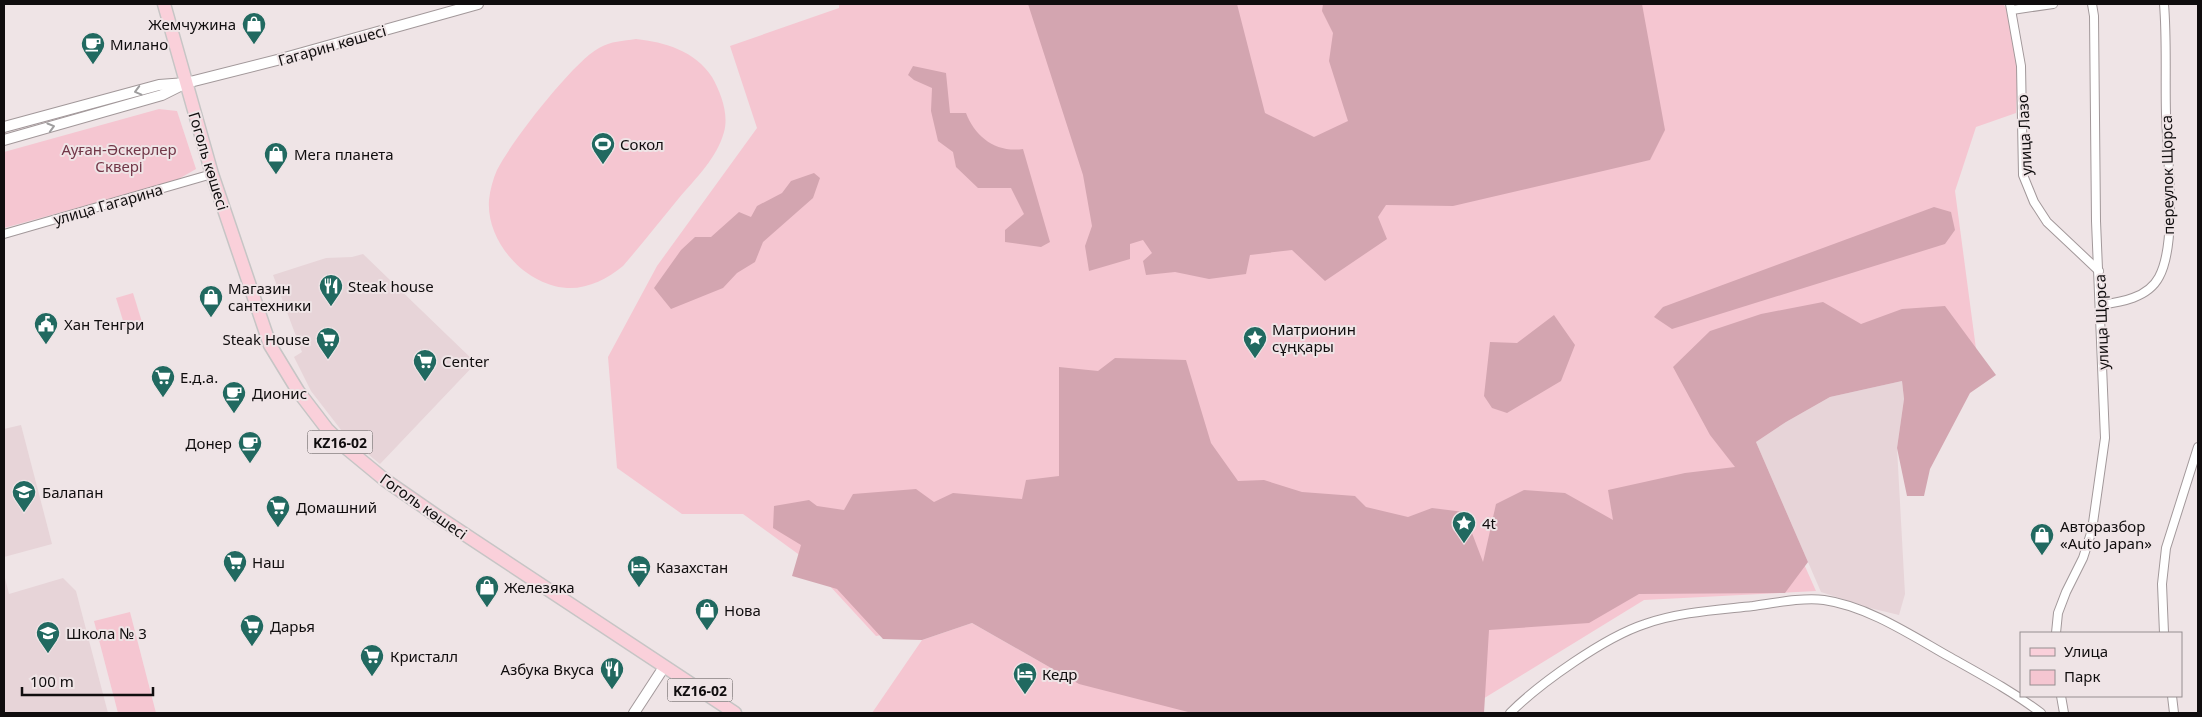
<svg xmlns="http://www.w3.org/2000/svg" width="2202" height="717" viewBox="0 0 2202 717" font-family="'Noto Sans',sans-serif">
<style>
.built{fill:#e7d4d8}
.green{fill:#f5c6d1}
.forest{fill:#d3a5b0}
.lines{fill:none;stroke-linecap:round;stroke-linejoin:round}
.minor-casing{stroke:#a2989a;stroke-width:10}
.tertiary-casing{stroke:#a2989a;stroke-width:12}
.primary-casing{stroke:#c6c5c5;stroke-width:15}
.minor{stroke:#fff;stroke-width:8}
.tertiary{stroke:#fff;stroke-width:10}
.primary{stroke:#fad0da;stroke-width:12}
.oneway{stroke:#9f9e9f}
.labels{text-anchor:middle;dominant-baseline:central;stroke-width:4;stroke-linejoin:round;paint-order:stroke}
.shield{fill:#efe4e6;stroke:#534e4f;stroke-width:1}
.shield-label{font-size:14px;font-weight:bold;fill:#100d0e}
.poi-label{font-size:15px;fill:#100d0e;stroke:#efe4e6;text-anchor:start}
.street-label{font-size:15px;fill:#100d0e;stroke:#efe4e6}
.park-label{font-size:15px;fill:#723748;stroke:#efe4e6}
</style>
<rect width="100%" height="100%" fill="#efe4e6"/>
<g class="built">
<polygon points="363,254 476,363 380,464 345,435 311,391 294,357 302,352 273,275 326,258 352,257"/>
<polygon points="1902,381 1904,399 1897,448 1905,594 1899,615 1870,608 1821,592 1756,442 1786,422 1830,397"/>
<polygon points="21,425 52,544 4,557 4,429"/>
<polygon points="4,574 9,594 63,578 76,591 108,713 4,713"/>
</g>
<g class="green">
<polygon points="839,4 2003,4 2006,8 2018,68 2016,113 1976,127 1955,191 1978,364 1827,390 1747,436 1816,591 1644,600 1460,713 872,713 922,640 972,623 1079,684 971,619 876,636 805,559 743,514 682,514 617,468 608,357 657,266 757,128 730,46 839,8"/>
<path d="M636 39C665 42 695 51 712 77 721 93 729 114 724 132 717 158 696 178 679 198 660 221 642 244 623 266 607 279 588 289 567 288 525 285 486 242 489 200 490 190 493 179 497 170 511 142 573 62 599 48 611 41 623 41 636 39Z"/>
<polygon points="159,109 177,111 196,169 175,181 4,228 4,152"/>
<polygon points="133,293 142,322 125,327 116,298"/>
<polygon points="130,612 156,713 118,713 94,621"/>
</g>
<g class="forest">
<polygon points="1028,4 1237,4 1265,113 1314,137 1348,121 1329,61 1333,33 1322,11 1323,4 1642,4 1665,130 1650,160 1453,206 1386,205 1378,217 1387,239 1325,281 1292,250 1250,255 1246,274 1209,279 1175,272 1146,275 1143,261 1152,253 1143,240 1130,244 1130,259 1089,271 1085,246 1092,226 1083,175"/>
<path d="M913 66 946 73 950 113H966C975 137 996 153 1023 149L1050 242 1041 247 1005 242V230L1024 214 1011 188H978L956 167 953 152 938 141 931 111 932 88 914 80 908 75Z"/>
<polygon points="814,173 820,178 813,198 763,242 755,262 737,273 723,288 671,309 654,288 681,250 695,237 711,237 739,212 751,217 757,206 782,193 791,181"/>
<polygon points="1934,207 1951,212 1955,230 1945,244 1672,329 1654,317 1663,307"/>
<polygon points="1823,302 1861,324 1902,309 1945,306 1996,375 1970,393 1930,469 1924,496 1907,496 1897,448 1904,399 1902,381 1830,397 1786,422 1756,442 1808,562 1785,593 1639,594 1589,623 1489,630 1484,713 1192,713 1079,684 972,623 922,640 883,639 837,589 792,576 801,545 773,528 774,506 809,500 817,506 844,510 853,494 916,489 934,502 953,493 1022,499 1026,480 1059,476 1059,367 1098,371 1115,358 1186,360 1211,443 1238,481 1264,480 1302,492 1355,496 1366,507 1408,517 1432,508 1464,512 1483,562 1496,504 1524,490 1565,493 1613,520 1608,490 1685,473 1735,467 1710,435 1673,367 1710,331 1761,314"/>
<polygon points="1554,315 1575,345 1561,381 1507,413 1492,408 1484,396 1490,342 1517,343"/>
</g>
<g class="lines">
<g class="minor-casing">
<g id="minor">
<polyline points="2010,4 2021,66 2023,175 2034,202 2047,222 2099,271"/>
<polyline points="2012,10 2053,4"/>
<polyline points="4,234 212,174"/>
<path d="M2100 305C2121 302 2148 298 2159 277 2178 242 2167 156 2166 114 2165 78 2167 40 2164 4"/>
<polyline points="2056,633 2058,613 2066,592 2083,558 2092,530 2105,438 2096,221 2094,16 2092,4"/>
<polyline points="2164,633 2162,584 2166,548 2198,447"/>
<polyline points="2061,696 2064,713"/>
<polyline points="2172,696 2174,713"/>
<path d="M1510 713C1540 683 1605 637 1645 624 1679 612 1717 610 1753 606 1774 603 1804 597 1824 600 1867 606 1911 635 1948 656 1980 674 2012 691 2041 713"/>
</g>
</g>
<g class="tertiary-casing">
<g id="tertiary">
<polyline points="4,127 159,85 186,83 281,59 478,4"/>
<polyline points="4,140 162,95 180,86"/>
<polyline points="634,713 664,667"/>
</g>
</g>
<g class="primary-casing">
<polyline id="primary" points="164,4 212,174 270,345 298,391 327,429 345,447 385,480 437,516 735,713"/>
</g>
<use href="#minor" class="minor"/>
<use href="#tertiary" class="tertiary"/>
<use href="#primary" class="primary"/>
</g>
<defs><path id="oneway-chevron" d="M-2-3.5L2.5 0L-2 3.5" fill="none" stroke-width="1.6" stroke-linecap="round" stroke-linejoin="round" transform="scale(1.25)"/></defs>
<g class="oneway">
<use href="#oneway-chevron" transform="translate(138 91) rotate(165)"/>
<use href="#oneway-chevron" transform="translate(51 127) rotate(-16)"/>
</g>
<defs>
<g id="shop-pin" transform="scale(1.25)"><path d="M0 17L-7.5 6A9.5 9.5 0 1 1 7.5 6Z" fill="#216960" stroke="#efe4e6"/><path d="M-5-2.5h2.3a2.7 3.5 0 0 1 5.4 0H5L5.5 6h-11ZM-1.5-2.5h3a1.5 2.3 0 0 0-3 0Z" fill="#fff"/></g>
<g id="cafe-pin" transform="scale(1.25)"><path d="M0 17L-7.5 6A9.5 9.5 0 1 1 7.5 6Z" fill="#216960" stroke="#efe4e6"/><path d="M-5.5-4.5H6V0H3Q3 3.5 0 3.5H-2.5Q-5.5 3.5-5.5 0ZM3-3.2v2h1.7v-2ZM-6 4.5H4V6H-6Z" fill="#fff"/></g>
<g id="stadium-pin" transform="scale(1.25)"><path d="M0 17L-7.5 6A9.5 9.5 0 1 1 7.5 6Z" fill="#216960" stroke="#efe4e6"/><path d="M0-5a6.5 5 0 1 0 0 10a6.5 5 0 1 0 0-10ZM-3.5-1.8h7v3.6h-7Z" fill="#fff"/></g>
<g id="restaurant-pin" transform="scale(1.25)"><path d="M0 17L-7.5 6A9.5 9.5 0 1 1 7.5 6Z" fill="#216960" stroke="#efe4e6"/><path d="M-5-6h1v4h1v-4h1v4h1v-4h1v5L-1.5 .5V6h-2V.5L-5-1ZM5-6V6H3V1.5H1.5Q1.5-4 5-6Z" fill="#fff"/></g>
<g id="civic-pin" transform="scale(1.25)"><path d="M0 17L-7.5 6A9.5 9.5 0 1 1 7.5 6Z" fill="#216960" stroke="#efe4e6"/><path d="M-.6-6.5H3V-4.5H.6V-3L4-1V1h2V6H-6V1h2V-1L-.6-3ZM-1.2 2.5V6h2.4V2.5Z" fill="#fff"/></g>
<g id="sight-pin" transform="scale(1.25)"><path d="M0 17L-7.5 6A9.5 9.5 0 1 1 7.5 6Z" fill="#216960" stroke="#efe4e6"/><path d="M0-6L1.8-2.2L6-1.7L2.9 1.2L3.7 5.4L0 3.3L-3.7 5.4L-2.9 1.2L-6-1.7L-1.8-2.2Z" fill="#fff"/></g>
<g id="supermarket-pin" transform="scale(1.25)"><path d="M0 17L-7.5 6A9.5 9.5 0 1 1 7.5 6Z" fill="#216960" stroke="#efe4e6"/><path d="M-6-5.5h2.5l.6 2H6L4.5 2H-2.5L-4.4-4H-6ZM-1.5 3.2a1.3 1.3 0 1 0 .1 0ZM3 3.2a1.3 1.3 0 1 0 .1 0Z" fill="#fff"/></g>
<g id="school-pin" transform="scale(1.25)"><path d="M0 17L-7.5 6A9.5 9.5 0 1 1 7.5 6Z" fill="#216960" stroke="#efe4e6"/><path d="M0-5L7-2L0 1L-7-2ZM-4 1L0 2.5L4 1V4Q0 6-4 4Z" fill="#fff"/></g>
<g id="hotel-pin" transform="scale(1.25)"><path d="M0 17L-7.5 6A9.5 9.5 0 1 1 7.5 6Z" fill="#216960" stroke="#efe4e6"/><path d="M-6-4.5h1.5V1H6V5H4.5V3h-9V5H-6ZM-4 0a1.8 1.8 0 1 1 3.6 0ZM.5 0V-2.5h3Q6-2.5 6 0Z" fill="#fff"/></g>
</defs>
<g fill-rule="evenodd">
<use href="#shop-pin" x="254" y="24"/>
<use href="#cafe-pin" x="93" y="44"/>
<use href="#stadium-pin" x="603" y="144"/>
<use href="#shop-pin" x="276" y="154"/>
<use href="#restaurant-pin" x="331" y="286"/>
<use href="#shop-pin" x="211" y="297"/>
<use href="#civic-pin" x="46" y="324"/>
<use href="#sight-pin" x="1255" y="338"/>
<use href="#supermarket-pin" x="328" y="339"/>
<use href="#supermarket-pin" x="425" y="361"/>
<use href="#supermarket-pin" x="163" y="377"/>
<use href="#cafe-pin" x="234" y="393"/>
<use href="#cafe-pin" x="250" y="443"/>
<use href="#school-pin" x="24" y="492"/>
<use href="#supermarket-pin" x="278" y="507"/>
<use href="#sight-pin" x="1464" y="523"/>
<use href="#shop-pin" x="2042" y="535"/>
<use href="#supermarket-pin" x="235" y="562"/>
<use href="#hotel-pin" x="639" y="567"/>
<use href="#shop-pin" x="487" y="587"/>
<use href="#shop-pin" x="707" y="610"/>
<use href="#supermarket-pin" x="252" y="626"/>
<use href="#school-pin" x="48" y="633"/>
<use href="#supermarket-pin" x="372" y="656"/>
<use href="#restaurant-pin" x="612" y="669"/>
<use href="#hotel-pin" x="1025" y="674"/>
</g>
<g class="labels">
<g class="shield">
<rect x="307.5" y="430.5" width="65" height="23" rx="4"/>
<rect x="667.5" y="678.5" width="65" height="23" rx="4"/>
</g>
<g class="shield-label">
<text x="340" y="442">KZ16-02</text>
<text x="700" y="690">KZ16-02</text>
</g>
<g class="poi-label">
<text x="236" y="24" text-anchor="end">Жемчужина</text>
<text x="110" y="44">Милано</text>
<text x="620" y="144">Сокол</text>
<text x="294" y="154">Мега планета</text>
<text x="348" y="286">Steak house</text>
<text x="228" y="288">Магазин<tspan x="228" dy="17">сантехники</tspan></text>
<text x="64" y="324">Хан Тенгри</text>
<text x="1272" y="329">Матрионин<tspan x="1272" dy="17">сұңқары</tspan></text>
<text x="310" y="339" text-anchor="end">Steak House</text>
<text x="442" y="361">Center</text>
<text x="180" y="377">Е.д.а.</text>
<text x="252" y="393">Дионис</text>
<text x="232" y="443" text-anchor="end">Донер</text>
<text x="42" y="492">Балапан</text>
<text x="296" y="507">Домашний</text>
<text x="1482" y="523">4t</text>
<text x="2060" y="526">Авторазбор<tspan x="2060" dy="17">«Auto Japan»</tspan></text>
<text x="252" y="562">Наш</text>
<text x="656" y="567">Казахстан</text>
<text x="504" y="587">Железяка</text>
<text x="724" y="610">Нова</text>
<text x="270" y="626">Дарья</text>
<text x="66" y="633">Школа № 3</text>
<text x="390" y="656">Кристалл</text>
<text x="594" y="669" text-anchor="end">Азбука Вкуса</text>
<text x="1042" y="674">Кедр</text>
</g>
<g class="street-label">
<text transform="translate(332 45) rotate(-16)">Гагарин көшесі</text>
<text transform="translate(2024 135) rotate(-93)">улица Лазо</text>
<text transform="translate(209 161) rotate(73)">Гоголь көшесі</text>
<text transform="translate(2167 175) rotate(-91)">переулок Щорса</text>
<text transform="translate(108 204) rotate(-16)">улица Гагарина</text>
<text transform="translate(2101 322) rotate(-92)">улица Щорса</text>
<text transform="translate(424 506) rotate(35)">Гоголь көшесі</text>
</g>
<g class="park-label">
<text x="119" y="149">Ауған-Әскерлер<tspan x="119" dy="17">Сквері</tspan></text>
</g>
</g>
<rect width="2202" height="717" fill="none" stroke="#100d0e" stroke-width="10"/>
<rect x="2020" y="632" width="162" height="65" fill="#efe4e6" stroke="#968e90"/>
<rect x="2030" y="648" width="25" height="8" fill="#fad0da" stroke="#968e90"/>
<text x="2064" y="657" font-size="15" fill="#100d0e">Улица</text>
<rect x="2030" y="670" width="25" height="15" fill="#f5c6d1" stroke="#968e90"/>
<text x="2064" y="682" font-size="15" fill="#100d0e">Парк</text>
<path d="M22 687v8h131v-8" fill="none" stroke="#100d0e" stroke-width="2.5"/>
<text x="30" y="687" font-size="15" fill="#100d0e" stroke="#efe4e6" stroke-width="4" paint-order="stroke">100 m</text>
</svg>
